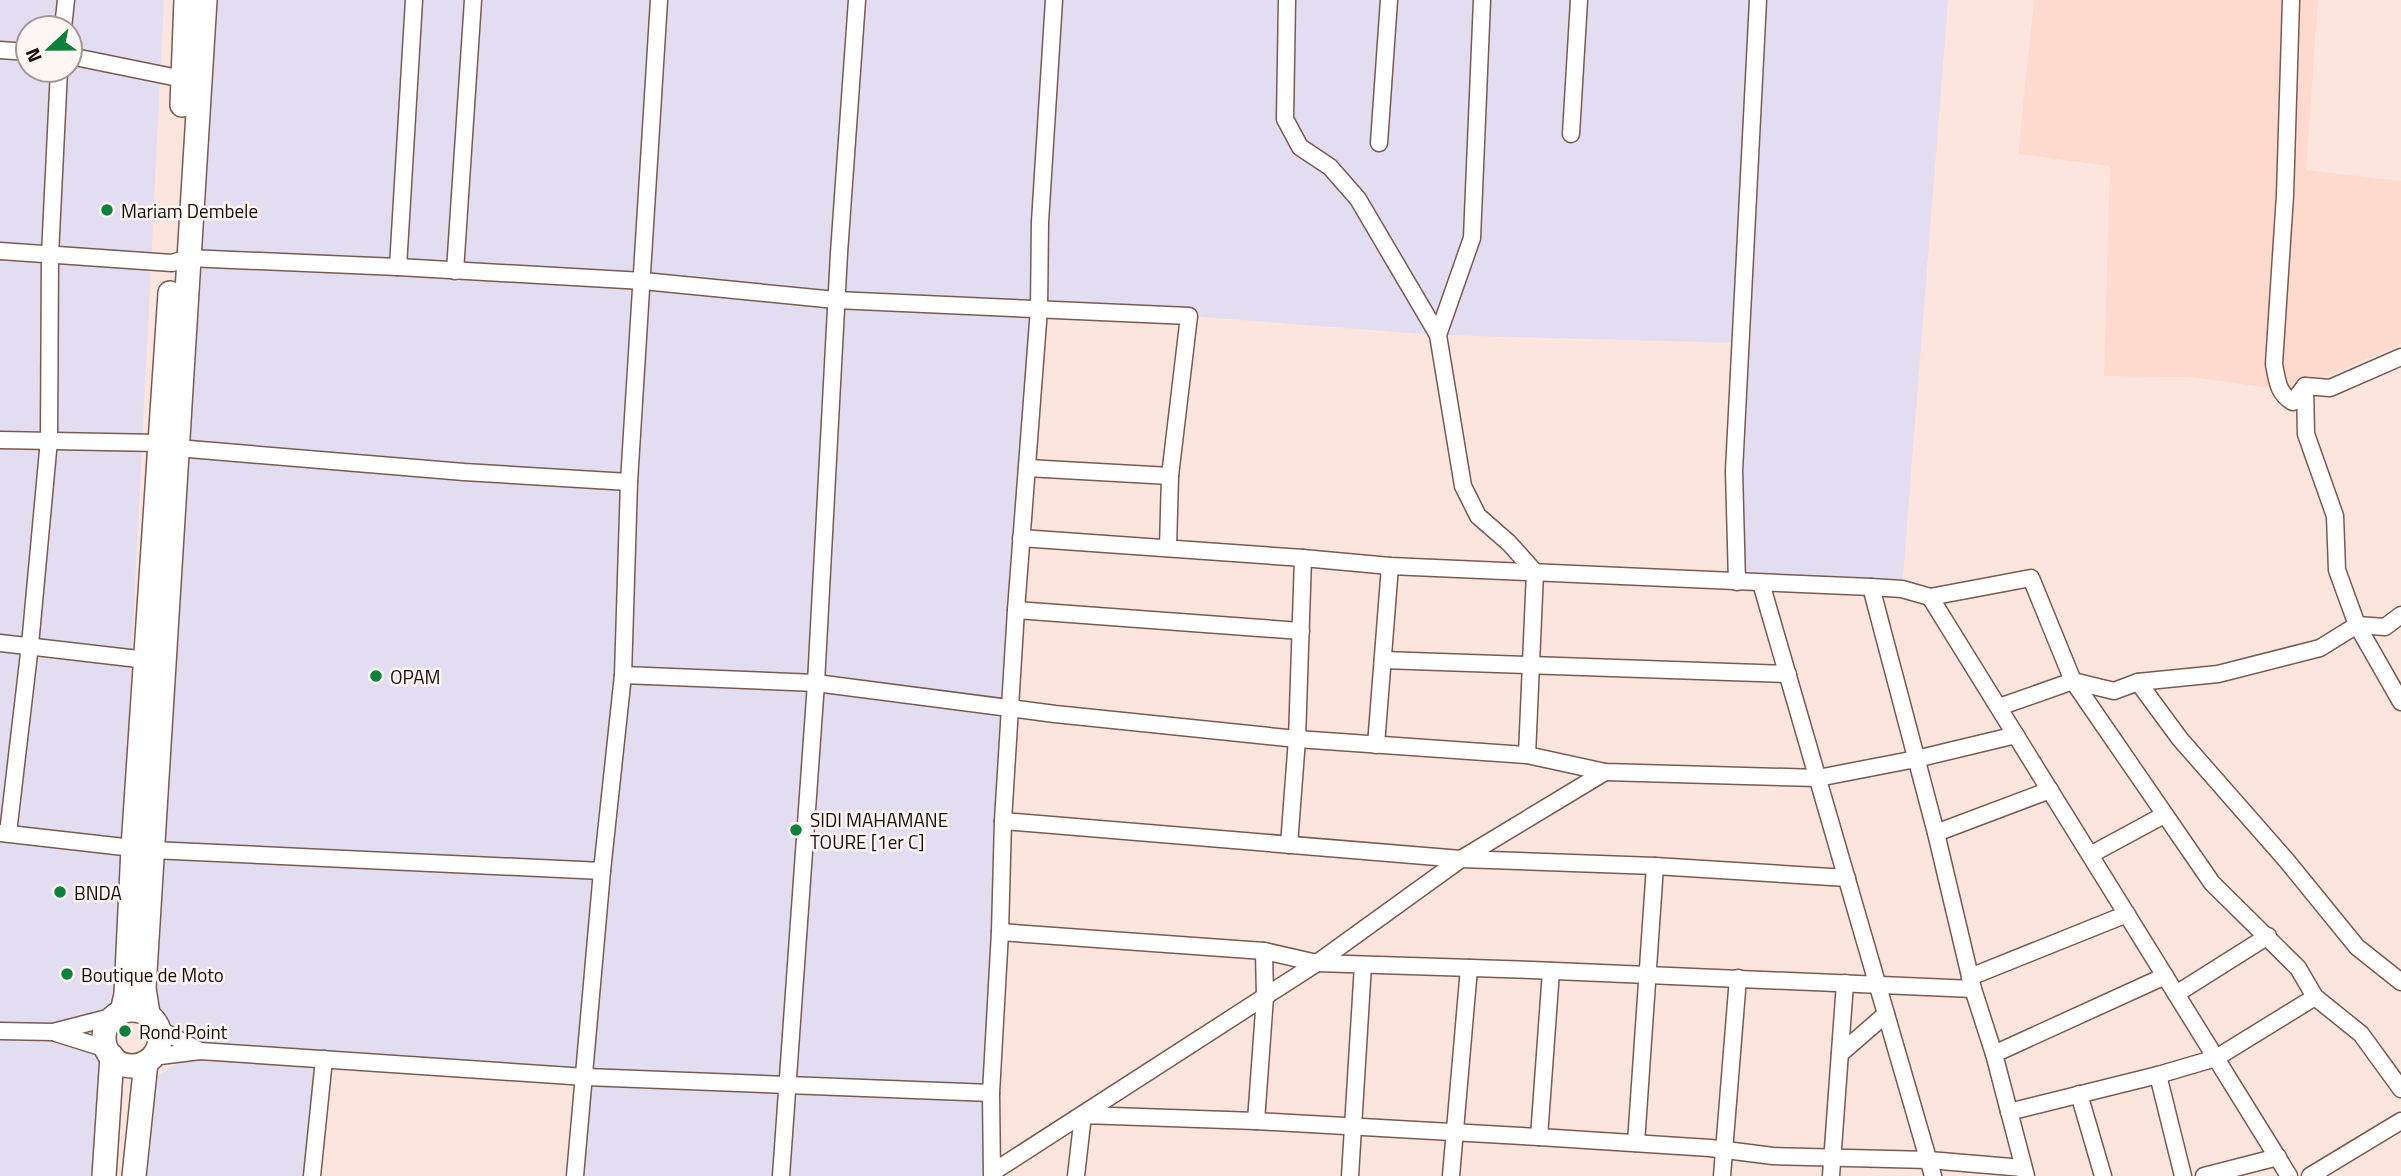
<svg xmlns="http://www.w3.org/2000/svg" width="2401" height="1176" viewBox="0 0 2401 1176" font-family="'Titillium Web',sans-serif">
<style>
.commercial{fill:#e3ddf2;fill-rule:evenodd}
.built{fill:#fedace}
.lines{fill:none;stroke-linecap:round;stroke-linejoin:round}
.minor-casing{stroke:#795a4f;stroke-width:19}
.highway-casing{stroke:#795a4f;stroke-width:26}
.minor{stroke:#fff;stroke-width:16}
.highway{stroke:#fff;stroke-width:23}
.poi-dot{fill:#0c8139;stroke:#fdf6f3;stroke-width:2.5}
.labels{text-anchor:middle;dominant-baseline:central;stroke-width:5;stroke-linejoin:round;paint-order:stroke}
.poi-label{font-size:19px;fill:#180c08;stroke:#fdf6f3;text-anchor:start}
</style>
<rect width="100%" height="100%" fill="#fbe5de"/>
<g class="commercial">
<path d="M0 0H164L112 1056 99 1176H0ZM28 28H70V70H28Z"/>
<polygon points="199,0 1948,0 1902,589 1737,582 1740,343 1438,335 1189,316 1039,309 984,1176 575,1176 585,1077 325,1060 312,1176 131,1176 137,1087 197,1053 142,994"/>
</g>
<polygon class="built" points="2034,0 2318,0 2306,170 2401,181 2401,344 2292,391 2191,377 2104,376 2110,166 2018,154"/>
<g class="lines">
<g class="minor-casing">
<g id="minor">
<polyline points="1287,0 1285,119 1300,147 1330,167 1358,199 1438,335 1463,486 1478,516 1509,543 1535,572 1527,755"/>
<path d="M2291 0 2285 195 2274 364C2277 380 2278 394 2293 402L2305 386 2330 388 2401 357"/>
<polyline points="63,28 66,0"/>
<polyline points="0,50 28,52"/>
<polyline points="70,56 183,79"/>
<polyline points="1571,134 1579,0"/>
<polyline points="1379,143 1389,0"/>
<polyline points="0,251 172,263 188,258 398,267 643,281 836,300 1189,316 1170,476 1168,548"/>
<polyline points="398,267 414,0"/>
<polyline points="455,271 473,0"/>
<polyline points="1438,335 1472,238 1482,0"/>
<polyline points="2305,386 2306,434 2335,516 2337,570 2357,625 2401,702"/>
<polyline points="0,440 159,443"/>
<polyline points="177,448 464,472 629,482"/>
<polyline points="1027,468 1170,476"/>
<polyline points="1021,538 1303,558 1390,566 1871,587 1902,589 1930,597 2031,578 2073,681 2212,883 2298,968 2315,997 2361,1034 2401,1089"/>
<polyline points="1737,582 1734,471 1758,0"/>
<polyline points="1761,583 1933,1176"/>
<polyline points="1871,587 1936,833 1973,989 1994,1054 2026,1176"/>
<polyline points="1930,597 2289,1176"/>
<polyline points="1016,610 1301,631"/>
<polyline points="0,643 147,660"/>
<polyline points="1383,660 1788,674"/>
<polyline points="623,675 816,683 1055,714 1297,739 1527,755 1605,772 1818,778 1916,759 2016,735"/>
<polyline points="2138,682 2180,739 2287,861 2357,947 2401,982"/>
<polyline points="1999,707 2073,681 2114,691 2138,682 2218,674 2320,648 2357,625 2385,627 2401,615"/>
<polyline points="1376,745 1390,566"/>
<polyline points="1003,821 1461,859 1655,866 1847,878"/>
<polyline points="0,833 133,848"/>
<polyline points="8,833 30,645 49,440 50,255 59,70"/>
<polyline points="1936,833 2050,790"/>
<polyline points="1289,845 1297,739 1303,558"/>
<polyline points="152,850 602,871"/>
<polyline points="2090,855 2164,815"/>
<polyline points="1000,932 1264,951 1317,963 1532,970 1973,989"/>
<polyline points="1970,977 2127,914"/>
<polyline points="2176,994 2268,936"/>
<polyline points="159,1029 200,1051"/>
<polyline points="0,1031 53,1032 115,1016"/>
<polyline points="56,1033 107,1049"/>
<polyline points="1840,1054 1886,1014"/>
<polyline points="1994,1054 2165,976"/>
<polyline points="152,1057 200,1051 586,1077 991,1093"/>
<polyline points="2158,1075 2183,1176"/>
<polyline points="2079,1094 2103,1176"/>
<polyline points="2009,1112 2158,1075 2216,1058 2315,997"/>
<polyline points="1256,1121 1265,997 1264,951"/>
<polyline points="1539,1137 1551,971"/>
<polyline points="1636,1143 1655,866"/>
<polyline points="993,1172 1317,963 1461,859 1605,772"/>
<polyline points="312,1176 324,1059"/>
<polyline points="575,1176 602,871 623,675 629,482 659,0"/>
<polyline points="781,1176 816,683 839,253 857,0"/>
<polyline points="992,1176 991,1093 1000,932 1003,821 1016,610 1039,309 1040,222 1054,0"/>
<polyline points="1076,1176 1083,1115 1256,1121 1539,1137 1710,1148 1773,1156 1929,1160 2023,1168"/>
<polyline points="1350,1176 1363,965"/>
<polyline points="1451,1176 1469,968"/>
<polyline points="1722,1176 1738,978"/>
<polyline points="1831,1176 1845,983"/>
<polyline points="2204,1176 2278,1157"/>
<polyline points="2310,1176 2401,1121"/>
</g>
</g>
<g class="highway-casing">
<g id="highway">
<polyline points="182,105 186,0"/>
<circle cx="132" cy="1038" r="28"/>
<polyline points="122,1012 126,994 133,848 170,293"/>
<polyline points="148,1014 144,988 205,0"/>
<polyline points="104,1176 112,1056"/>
<polyline points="134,1176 146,1062"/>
</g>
</g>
<use href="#minor" class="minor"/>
<use href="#highway" class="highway"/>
</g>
<g class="poi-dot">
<circle cx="107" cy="210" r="7"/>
<circle cx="376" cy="676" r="7"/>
<circle cx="796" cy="830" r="7"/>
<circle cx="60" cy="892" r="7"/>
<circle cx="67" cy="974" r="7"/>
<circle cx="125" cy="1031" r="7"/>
</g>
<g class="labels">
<g class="poi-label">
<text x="121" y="210">Mariam Dembele</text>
<text x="390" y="676">OPAM</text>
<text x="810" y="819">SIDI MAHAMANE<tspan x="810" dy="22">TOURE [1er C]</tspan></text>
<text x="74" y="892">BNDA</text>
<text x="81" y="974">Boutique de Moto</text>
<text x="139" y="1031">Rond Point</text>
</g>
</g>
<g transform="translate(49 49) rotate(248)"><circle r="33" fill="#fdf6f3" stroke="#a19895" stroke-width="2"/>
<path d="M0-5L12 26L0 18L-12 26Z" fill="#0c8139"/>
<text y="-10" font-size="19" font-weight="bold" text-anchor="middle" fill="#180c08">N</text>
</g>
</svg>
